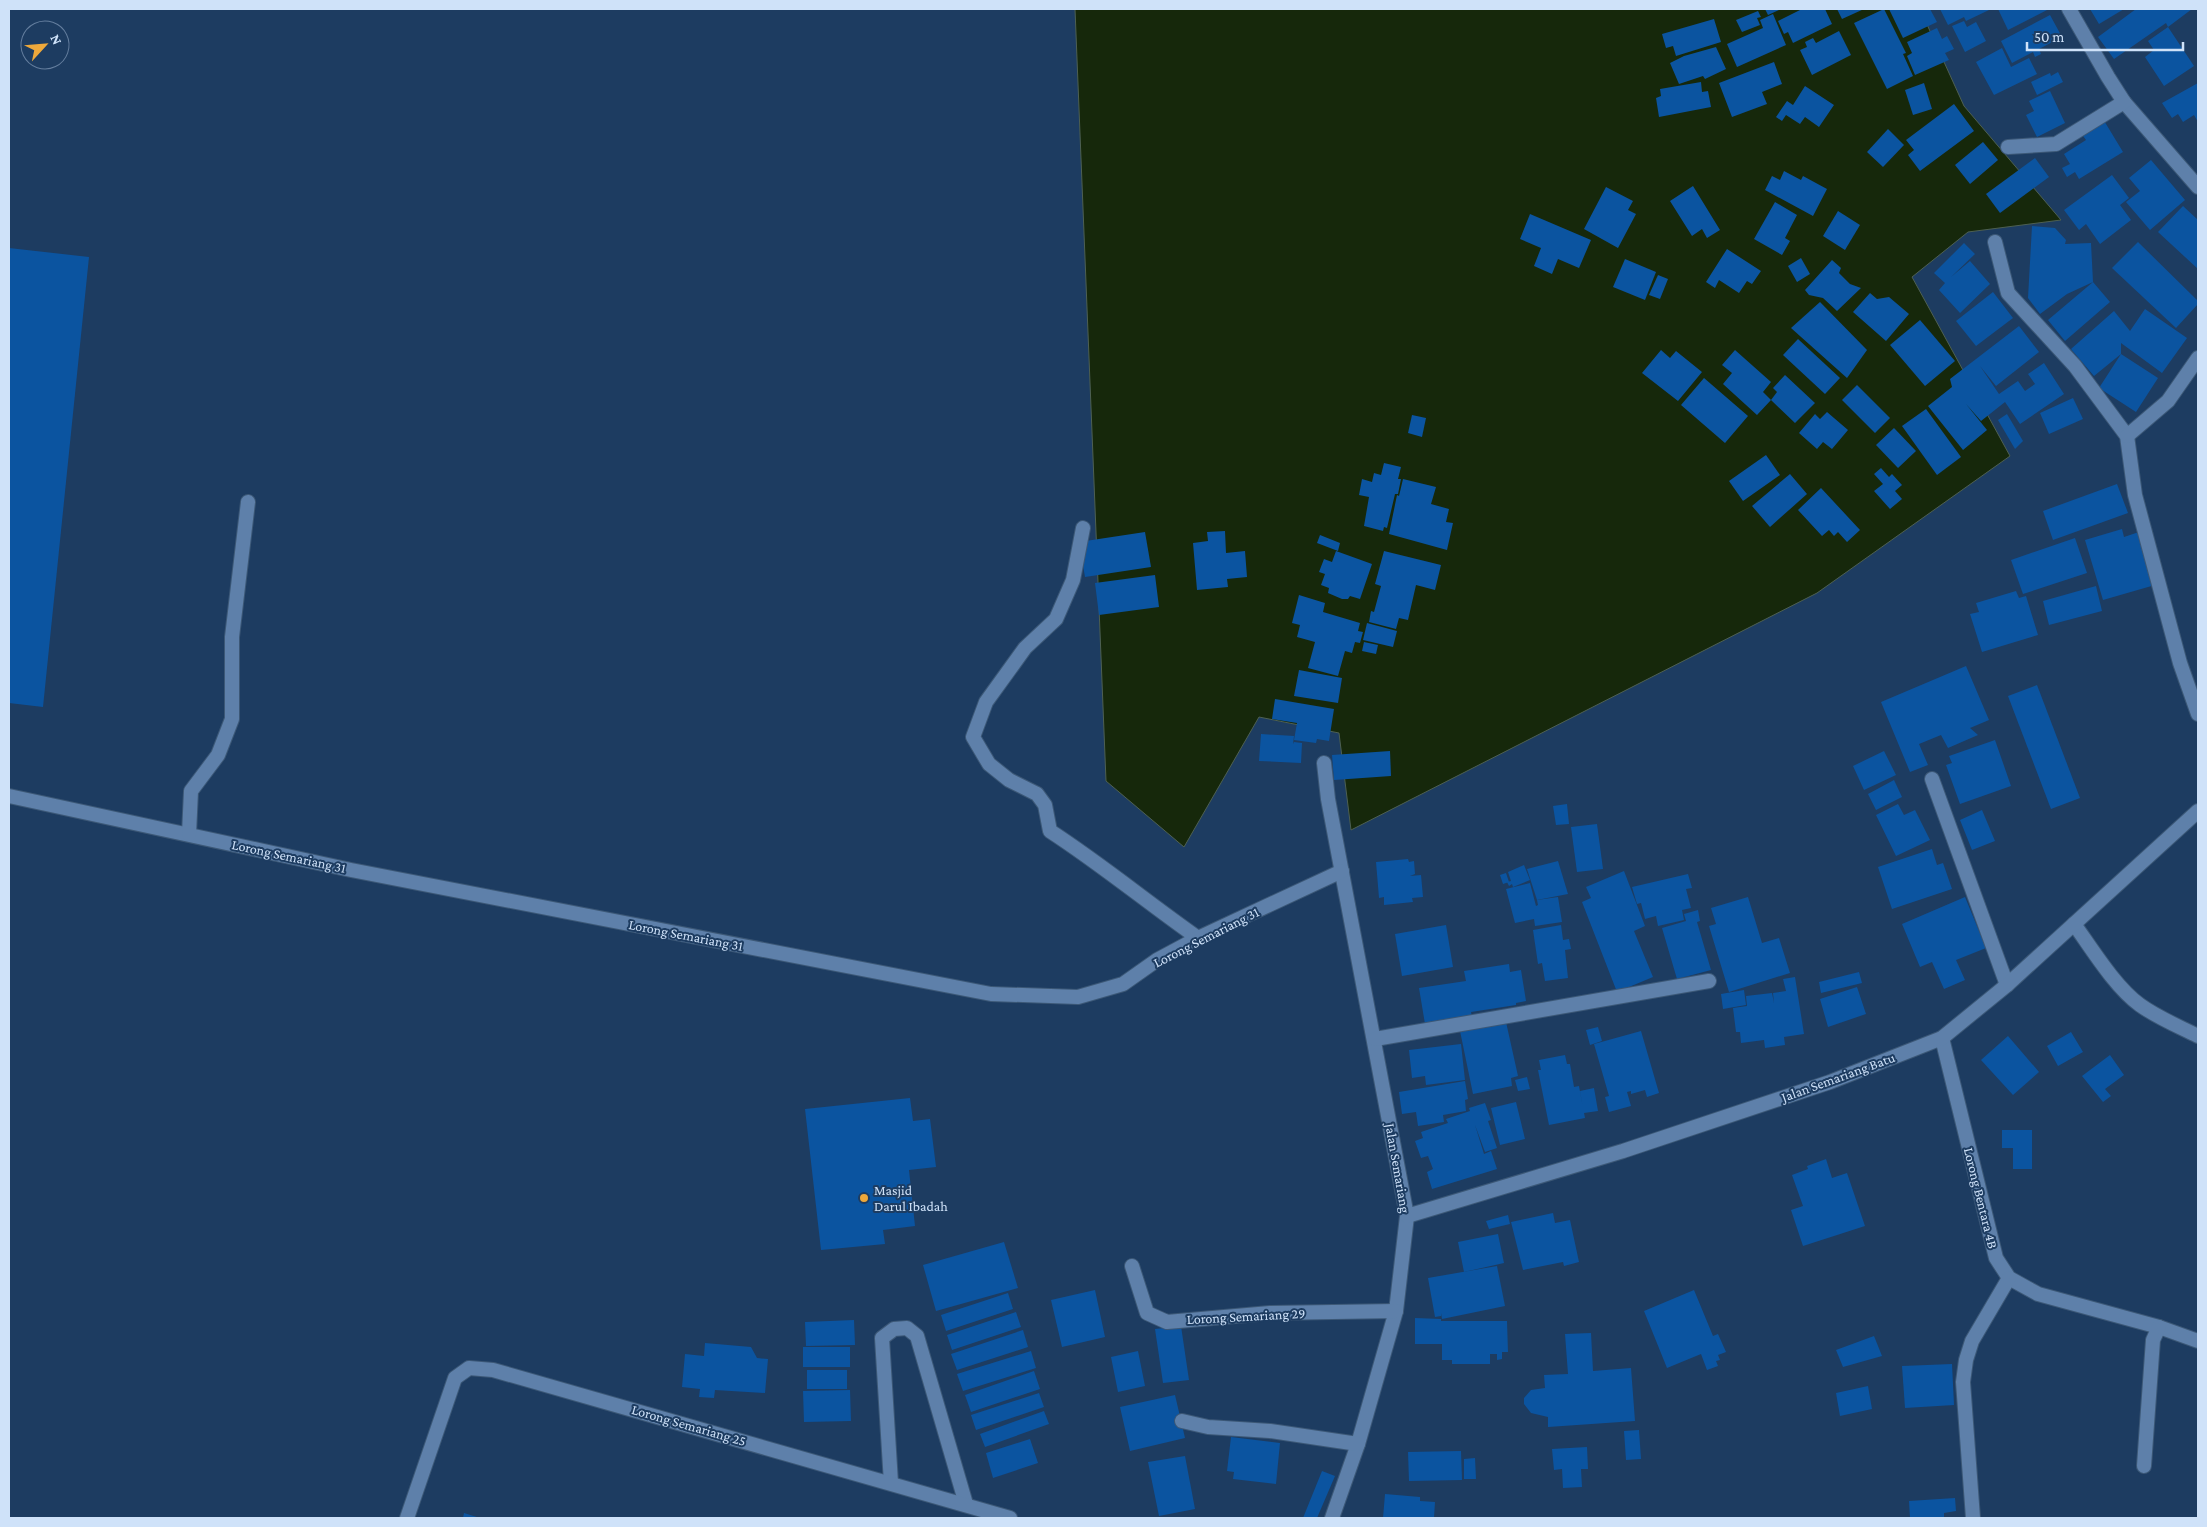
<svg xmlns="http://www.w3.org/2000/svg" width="2207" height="1527" viewBox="0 0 2207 1527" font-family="'Crimson Pro',serif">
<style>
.water{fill:#16280b;stroke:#4e6052}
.building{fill:#0b54a0}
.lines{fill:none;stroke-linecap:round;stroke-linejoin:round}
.minor-casing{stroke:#3c5877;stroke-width:16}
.minor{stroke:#5e80aa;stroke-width:14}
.poi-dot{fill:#eda83b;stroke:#1d3c61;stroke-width:2}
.labels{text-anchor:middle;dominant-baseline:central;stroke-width:4;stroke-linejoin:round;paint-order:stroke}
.street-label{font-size:14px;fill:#cfe2f9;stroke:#1d3c61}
.poi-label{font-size:14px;fill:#cfe2f9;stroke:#1d3c61;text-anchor:start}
</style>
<rect width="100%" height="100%" fill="#1d3c61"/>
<polygon class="water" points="1075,9 1920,9 1964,106 2061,220 1968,232 1912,277 2010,456 1817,593 1351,830 1339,733 1259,717 1184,847 1106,781"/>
<g class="building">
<polygon points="1765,9 1781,9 1768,15"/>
<polygon points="1802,9 1825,9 1832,24 1793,43 1788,32 1784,34 1778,21"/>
<polygon points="1837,9 1864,9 1842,19"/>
<polygon points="1884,9 1906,53 1903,54 1913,76 1887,89 1854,23"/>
<polygon points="1889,9 1930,9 1937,22 1903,38"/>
<polygon points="1940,9 1988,9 1989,10 1966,21 1964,17 1948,25"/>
<polygon points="1998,9 2049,9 2008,30"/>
<polygon points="2090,9 2124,9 2099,24"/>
<polygon points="2136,9 2192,9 2168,27 2166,23 2114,59 2098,37"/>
<polygon points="1758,11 1761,17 1757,18 1760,25 1742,32 1736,20"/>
<polygon points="1773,14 1786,45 1737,67 1727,44 1763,28 1760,20"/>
<polygon points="2050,15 2062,37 2039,49 2041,54 2035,57 2033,52 2012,63 2001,41"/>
<polygon points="1714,19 1721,42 1676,56 1673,46 1666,48 1662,34"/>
<polygon points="1964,21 1967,27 1976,22 1986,41 1965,52 1952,26"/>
<polygon points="2168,27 2194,66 2164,86 2145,57 2154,50 2148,41"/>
<polygon points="1937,28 1942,39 1947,36 1954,49 1945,53 1949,60 1915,75 1907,56 1912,53 1907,42"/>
<polygon points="1839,31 1851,55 1812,75 1800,50 1807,47 1805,42 1813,38 1816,43"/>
<polygon points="1716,47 1726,69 1705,79 1703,76 1679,84 1670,63 1684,56"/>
<polygon points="2002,48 2011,67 2029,58 2037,74 1994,95 1976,62"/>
<polygon points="1774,62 1782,84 1762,92 1767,104 1732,117 1719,83"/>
<polygon points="2058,72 2063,82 2037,95 2031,82 2050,73 2051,76"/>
<polygon points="1701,82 1702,92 1708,91 1711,107 1659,117 1656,98 1661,96 1660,89"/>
<polygon points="1924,83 1932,109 1913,115 1905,90"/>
<polygon points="2198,83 2198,122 2194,115 2183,122 2178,114 2172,118 2162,103"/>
<polygon points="1805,86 1834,105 1819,127 1805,117 1800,124 1786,115 1782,121 1776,117 1787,101 1793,105"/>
<polygon points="2050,91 2065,123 2037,137 2026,115 2034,111 2029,101"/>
<polygon points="1954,104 1974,131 1920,171 1908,155 1914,150 1906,140"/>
<polygon points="2103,119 2123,152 2079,179 2075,172 2067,177 2062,168 2070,164 2064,154 2086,140 2081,133"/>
<polygon points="1888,129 1904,145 1883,167 1867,152"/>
<polygon points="1983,142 1998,160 1970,184 1955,165"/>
<polygon points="2035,158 2049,177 2000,213 1986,194"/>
<polygon points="2151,160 2185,200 2150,230 2126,202 2140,191 2129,178"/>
<polygon points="1784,171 1801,180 1803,176 1827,189 1813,216 1765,190 1772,176 1780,180"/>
<polygon points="2112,175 2129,198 2120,205 2131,220 2100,244 2086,224 2079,230 2064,210"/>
<polygon points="1693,186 1720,230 1707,238 1702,229 1692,236 1670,201"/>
<polygon points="1606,187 1633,201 1628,210 1636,214 1618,248 1584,229"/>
<polygon points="1775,202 1797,215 1785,238 1790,241 1782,255 1754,239"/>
<polygon points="2183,206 2198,220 2198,269 2158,232"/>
<polygon points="1838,211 1860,225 1845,250 1823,236"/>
<polygon points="1530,214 1591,240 1579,268 1558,259 1552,274 1534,266 1541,248 1520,239"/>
<polygon points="2032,226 2055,228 2066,240 2065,244 2091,243 2093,282 2110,302 2065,341 2048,320 2093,282 2067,294 2040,314 2028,298"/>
<polygon points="2138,242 2198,301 2198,304 2176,328 2112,268"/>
<polygon points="1964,243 1975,254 1951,277 1970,261 1990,284 1960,313 1939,290 1945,283 1934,273"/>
<polygon points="9,248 89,257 43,707 9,703"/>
<polygon points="1727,249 1761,271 1752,284 1747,281 1739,293 1719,280 1715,288 1706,282"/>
<polygon points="1801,258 1810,274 1797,282 1788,266"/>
<polygon points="1625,259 1656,272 1645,300 1613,287"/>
<polygon points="1832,260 1841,268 1839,273 1850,284 1861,288 1837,311 1823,298 1809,295 1805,290"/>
<polygon points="1658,275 1668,279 1660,299 1649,295"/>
<polygon points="1993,292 2013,318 1976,346 1956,321"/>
<polygon points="1870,293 1877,299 1889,297 1909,314 1886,341 1853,312"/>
<polygon points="1820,302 1867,350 1847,378 1791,328"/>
<polygon points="2145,309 2187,338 2162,373 2121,343 2121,354 2158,378 2136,412 2099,388 2121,354 2094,376 2071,349 2114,311 2130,331"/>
<polygon points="1920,320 1955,361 1925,386 1890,345"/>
<polygon points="2019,326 2039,352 1996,386 1980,366 1999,394 2018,381 2025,391 2035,384 2028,374 2044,363 2064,394 2020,424 2005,402 1981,421 1966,404 1987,430 1963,450 1928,406 1952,387 1950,379"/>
<polygon points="1798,339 1840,378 1825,394 1783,355"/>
<polygon points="1661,350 1670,358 1676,351 1702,372 1678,401 1642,373"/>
<polygon points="1735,350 1771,382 1763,392 1771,400 1757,415 1723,384 1732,373 1722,365"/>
<polygon points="1785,375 1815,403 1795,423 1771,400 1777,392 1773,388"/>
<polygon points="1704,378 1748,416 1725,443 1681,405"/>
<polygon points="1857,385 1890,418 1875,433 1842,400"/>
<polygon points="2073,398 2083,419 2049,434 2040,413"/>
<polygon points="1926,409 1961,457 1937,475 1902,426"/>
<polygon points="1827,412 1848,430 1832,449 1823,442 1817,449 1799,433 1815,414 1820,419"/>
<polygon points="2007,414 2023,441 2015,449 1998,420"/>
<polygon points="1412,415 1426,418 1422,437 1408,433"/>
<polygon points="1894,428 1916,451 1898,468 1876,445"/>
<polygon points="1766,455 1780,475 1743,501 1729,481"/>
<polygon points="1384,463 1401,467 1398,479 1401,479 1398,494 1395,494 1387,528 1384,527 1383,531 1364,526 1369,497 1359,495 1362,479 1372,482 1374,473 1381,475"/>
<polygon points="1881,468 1889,477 1892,474 1902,485 1895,491 1902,499 1890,509 1874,491 1883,484 1874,474"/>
<polygon points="1790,474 1807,494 1770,527 1752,506"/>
<polygon points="1403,479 1436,487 1431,504 1449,509 1446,522 1453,523 1447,550 1389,534 1397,495 1399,496"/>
<polygon points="2117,484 2128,513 2053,540 2043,511"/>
<polygon points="1821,488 1860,530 1847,542 1838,532 1834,536 1829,530 1822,536 1798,510"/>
<polygon points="2122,529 2124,537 2139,532 2155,585 2103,600 2085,540"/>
<polygon points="1225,531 1226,553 1245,551 1247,577 1227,579 1228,587 1197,590 1193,543 1208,541 1207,532"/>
<polygon points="1145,532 1151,567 1085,577 1079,542"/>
<polygon points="1320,535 1340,543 1338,551 1317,543"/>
<polygon points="2075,538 2087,573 2023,594 2011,560"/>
<polygon points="1336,551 1372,564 1360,599 1350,596 1348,599 1342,599 1328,593 1329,588 1321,585 1325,574 1319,572 1324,559 1332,562"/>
<polygon points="1384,551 1441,565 1435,590 1416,585 1408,620 1399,618 1396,629 1369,622 1371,611 1374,612 1381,586 1375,584"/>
<polygon points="1155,575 1159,607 1099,615 1095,583"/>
<polygon points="2096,586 2102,611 2049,625 2043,601"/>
<polygon points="2016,591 2019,598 2026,596 2038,635 1982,652 1970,614 1979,612 1976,603"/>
<polygon points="1299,595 1325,603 1323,612 1360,623 1358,631 1363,632 1360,643 1355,642 1352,653 1345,651 1338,676 1308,668 1315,642 1297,637 1300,625 1292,623"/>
<polygon points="1367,623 1397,631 1393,647 1363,640"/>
<polygon points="1364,642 1378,645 1376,654 1362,651"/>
<polygon points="1966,666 1989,720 1970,728 1978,735 1948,748 1941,735 1919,744 1928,765 1910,772 1881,702"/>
<polygon points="1299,670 1342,678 1338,703 1294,696"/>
<polygon points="2037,685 2080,798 2051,809 2008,696"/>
<polygon points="1275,699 1334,709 1329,741 1317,739 1316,743 1294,740 1297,723 1272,719"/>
<polygon points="1261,734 1294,736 1293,744 1294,742 1302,743 1301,763 1259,761"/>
<polygon points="1995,740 2011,786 1960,804 1946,765 1952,763 1949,756"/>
<polygon points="1390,751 1391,776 1334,780 1332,755"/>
<polygon points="1884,751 1896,775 1864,790 1853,766"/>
<polygon points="1894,780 1902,797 1876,810 1868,794"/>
<polygon points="1567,804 1569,824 1556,825 1553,806"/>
<polygon points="1898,804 1904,815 1915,810 1930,840 1896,856 1876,815"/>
<polygon points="1982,810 1995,841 1972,850 1960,820"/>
<polygon points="1597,824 1603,869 1577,872 1571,827"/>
<polygon points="1932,849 1937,865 1943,863 1952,889 1892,909 1878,867"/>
<polygon points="1408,859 1409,862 1414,861 1415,874 1410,876 1421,875 1423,897 1412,898 1413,902 1384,905 1384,897 1379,898 1376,862"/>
<polygon points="1558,861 1568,894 1537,900 1527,869"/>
<polygon points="1524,865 1530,880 1513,887 1512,884 1509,886 1507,882 1511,881 1508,872"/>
<polygon points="1624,871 1645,926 1634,931 1653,977 1617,992 1582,902 1591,898 1586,887"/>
<polygon points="1506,873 1509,882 1503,884 1500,875"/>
<polygon points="1688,874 1692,888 1686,889 1691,908 1682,910 1684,920 1658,926 1656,916 1645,919 1641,903 1637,904 1632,887"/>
<polygon points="1530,883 1536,906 1538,905 1537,900 1558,897 1562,922 1535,926 1534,919 1515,923 1506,889"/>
<polygon points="1748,897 1762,943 1779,938 1790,973 1729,992 1709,926 1716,924 1711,908"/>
<polygon points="1965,897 1986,948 1956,960 1965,980 1944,989 1932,962 1920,967 1902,924"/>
<polygon points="1698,910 1700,921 1697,922 1711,970 1677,979 1662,928 1686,921 1684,914"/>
<polygon points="1446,925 1453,967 1402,976 1395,934"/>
<polygon points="1561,925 1563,940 1569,939 1571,949 1565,950 1568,978 1545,981 1542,963 1538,964 1533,930"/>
<polygon points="1509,964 1510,972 1521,970 1526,1001 1516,1003 1516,1005 1471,1012 1472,1017 1425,1024 1419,988 1466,981 1464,971"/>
<polygon points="1859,972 1862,983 1821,993 1819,982"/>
<polygon points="1795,977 1804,1034 1784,1037 1785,1045 1765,1048 1764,1040 1741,1043 1740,1032 1736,1032 1733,1008 1747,1006 1746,996 1772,993 1774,1003 1773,993 1786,991 1783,979"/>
<polygon points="1857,987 1866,1014 1828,1027 1820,999"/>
<polygon points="1744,990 1746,1005 1723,1009 1721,994"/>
<polygon points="1506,1022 1518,1076 1511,1078 1512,1086 1473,1094 1460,1031"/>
<polygon points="1598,1027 1602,1041 1590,1045 1586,1030"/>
<polygon points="1641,1031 1659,1093 1647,1097 1645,1090 1631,1094 1631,1091 1627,1092 1631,1106 1609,1112 1605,1097 1609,1096 1594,1044"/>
<polygon points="2071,1032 2083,1052 2058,1066 2047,1046"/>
<polygon points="2008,1036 2039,1072 2013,1095 1981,1060"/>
<polygon points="1461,1044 1465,1080 1426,1085 1425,1076 1412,1078 1409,1050"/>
<polygon points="1565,1055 1567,1064 1570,1064 1574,1087 1579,1086 1583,1108 1580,1091 1594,1088 1598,1111 1584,1113 1585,1118 1549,1125 1538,1070 1541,1070 1539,1060"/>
<polygon points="2110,1055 2124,1075 2105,1089 2111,1096 2103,1102 2082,1076"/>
<polygon points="1527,1077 1530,1089 1518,1091 1515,1080"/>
<polygon points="1465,1081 1468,1099 1465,1100 1466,1111 1443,1115 1444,1122 1418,1126 1416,1112 1402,1114 1399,1092"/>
<polygon points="910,1098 913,1121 930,1119 936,1167 909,1170 915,1226 883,1230 885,1244 821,1250 805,1109"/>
<polygon points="1516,1102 1525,1139 1500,1145 1491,1108"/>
<polygon points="1485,1103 1491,1120 1488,1121 1497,1148 1485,1152 1475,1125 1484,1154 1491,1151 1497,1169 1432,1189 1427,1172 1433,1169 1428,1156 1421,1158 1415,1141 1423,1138 1421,1132 1448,1123 1446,1119 1470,1111 1469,1108"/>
<polygon points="2002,1130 2032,1130 2032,1169 2013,1169 2013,1148 2002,1148"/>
<polygon points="1826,1159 1832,1178 1847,1173 1865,1226 1803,1246 1791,1210 1803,1206 1792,1175 1808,1169 1807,1166"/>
<polygon points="1553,1213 1555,1223 1570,1220 1579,1262 1564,1266 1563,1262 1523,1270 1511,1222"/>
<polygon points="1508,1215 1510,1224 1489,1229 1486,1221"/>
<polygon points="1498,1234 1504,1263 1464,1272 1458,1242"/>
<polygon points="1004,1242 1018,1288 936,1311 923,1265"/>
<polygon points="1497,1266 1505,1306 1442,1319 1441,1313 1441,1316 1435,1317 1428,1278"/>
<polygon points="1095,1290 1105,1337 1062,1347 1051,1300"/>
<polygon points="1694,1290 1713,1336 1718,1334 1726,1352 1718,1355 1720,1360 1716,1361 1718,1366 1707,1370 1701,1354 1667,1368 1644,1311"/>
<polygon points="1008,1293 1013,1309 946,1331 941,1315"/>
<polygon points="1016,1312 1021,1327 952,1350 947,1335"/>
<polygon points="1415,1318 1441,1319 1441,1321 1507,1321 1508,1352 1502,1352 1502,1359 1497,1360 1497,1354 1490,1354 1490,1364 1452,1364 1452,1360 1442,1360 1442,1344 1415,1344"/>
<polygon points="854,1320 855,1345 806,1346 805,1322"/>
<polygon points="1181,1326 1189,1380 1163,1383 1155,1329"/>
<polygon points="1023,1330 1028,1347 957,1370 951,1354"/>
<polygon points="1591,1333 1593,1371 1631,1368 1635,1421 1548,1427 1548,1417 1531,1413 1524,1404 1524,1398 1531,1390 1545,1388 1544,1375 1568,1374 1565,1334"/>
<polygon points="1874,1336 1882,1356 1843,1367 1836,1350"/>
<polygon points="705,1343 751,1347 757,1358 768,1359 765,1393 715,1390 714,1398 699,1397 700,1389 682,1387 685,1354 704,1356"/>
<rect x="803" y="1347" width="47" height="20"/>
<polygon points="1031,1351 1036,1368 963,1391 957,1374"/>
<polygon points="1138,1351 1145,1386 1118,1392 1111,1357"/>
<polygon points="1952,1364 1954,1405 1905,1408 1902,1366"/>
<rect x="807" y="1370" width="40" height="19"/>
<polygon points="1034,1371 1040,1389 971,1412 965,1395"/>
<polygon points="1868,1386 1872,1409 1840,1416 1836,1393"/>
<polygon points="850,1390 851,1421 804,1422 803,1391"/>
<polygon points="1039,1393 1044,1407 976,1430 971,1415"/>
<polygon points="1175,1395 1185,1438 1130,1451 1120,1407"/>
<polygon points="1044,1411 1049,1424 985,1447 980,1434"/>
<polygon points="1639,1430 1641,1459 1626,1460 1624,1431"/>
<polygon points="1231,1437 1280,1443 1276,1484 1233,1479 1234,1472 1227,1471"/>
<polygon points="1030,1439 1038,1463 993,1478 986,1453"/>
<polygon points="1587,1447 1588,1469 1581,1469 1582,1487 1563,1488 1562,1469 1554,1470 1552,1449"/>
<polygon points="1461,1451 1462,1480 1409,1481 1408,1452"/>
<polygon points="1185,1456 1195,1509 1159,1516 1148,1462"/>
<polygon points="1475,1458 1476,1479 1464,1479 1464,1459"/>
<polygon points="1322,1471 1335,1476 1317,1518 1303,1518"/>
<polygon points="1385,1494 1420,1497 1420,1501 1435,1502 1434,1518 1383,1518"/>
<polygon points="1955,1498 1956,1511 1944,1513 1944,1518 1910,1518 1909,1501"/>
<polygon points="464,1513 480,1518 463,1518"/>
</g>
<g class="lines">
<g class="minor-casing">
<g id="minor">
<polyline points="2069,9 2108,77 2124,102 2198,187"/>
<polyline points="2008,147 2056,144 2124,102"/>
<polyline points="1995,242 2008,293 2075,366 2127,436 2135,495 2180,663 2198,714"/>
<polyline points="2127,436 2168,401 2198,358"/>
<path d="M1083 528 1073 580 1056 619 1025 648 986 702 973 737 989 764 1009 780 1037 794 1045 805 1050 831C1101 864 1148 903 1198 938"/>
<polyline points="1324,763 1328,799 1407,1216 1396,1311 1358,1444 1332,1518"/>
<polyline points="1932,779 2007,985"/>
<polyline points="9,796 351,870 991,994 1078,997 1123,984 1157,960 1198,938 1342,871"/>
<polyline points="189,834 191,791 218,755 232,719 232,637 248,502"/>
<path d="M2074 924C2092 949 2115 987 2140 1005 2158 1018 2178 1026 2198 1036"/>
<polyline points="1942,1038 1996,1258 2009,1278 2038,1294 2159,1327 2198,1341"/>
<polyline points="1375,1039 1709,981"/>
<polyline points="1407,1216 1623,1151 1830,1082 1942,1038 2007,985 2198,811"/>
<polyline points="1132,1266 1147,1313 1167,1322 1270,1313 1396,1311"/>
<polyline points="1182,1421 1208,1427 1270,1431 1358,1444"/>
<polyline points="2144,1466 2153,1340 2159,1327"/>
<polyline points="891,1483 882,1338 894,1329 907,1328 917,1336 966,1504"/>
<polyline points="407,1518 455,1378 469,1368 493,1370 1010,1518"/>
<polyline points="1973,1518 1963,1382 1966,1360 1972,1341 2009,1278"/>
</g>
</g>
<use href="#minor" class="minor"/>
</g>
<circle class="poi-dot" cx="864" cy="1198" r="5"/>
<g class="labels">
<g class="street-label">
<text transform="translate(289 856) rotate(12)">Lorong Semariang 31</text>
<text transform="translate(686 935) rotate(11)">Lorong Semariang 31</text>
<text transform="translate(1206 937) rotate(-27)">Lorong Semariang 31</text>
<text transform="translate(1838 1077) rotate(-20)">Jalan Semariang Batu</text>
<text transform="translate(1398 1168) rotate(80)">Jalan Semariang</text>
<text transform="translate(1981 1198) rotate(76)">Lorong Bentara 4B</text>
<text transform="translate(1246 1316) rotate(-3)">Lorong Semariang 29</text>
<text transform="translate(689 1425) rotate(16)">Lorong Semariang 25</text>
</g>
<g class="poi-label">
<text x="874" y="1190">Masjid<tspan x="874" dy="16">Darul Ibadah</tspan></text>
</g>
</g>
<rect width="2207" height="1527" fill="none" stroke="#cfe2f9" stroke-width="20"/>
<g transform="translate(45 45) rotate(64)"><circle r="24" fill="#1d3c61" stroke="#647e9e"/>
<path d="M0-4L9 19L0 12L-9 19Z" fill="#eda83b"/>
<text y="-8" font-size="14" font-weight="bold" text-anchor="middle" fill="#cfe2f9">N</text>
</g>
<path d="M2027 42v8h156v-8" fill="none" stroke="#cfe2f9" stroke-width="2.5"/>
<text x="2034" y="42" font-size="15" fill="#cfe2f9" stroke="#1d3c61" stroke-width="4" paint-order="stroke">50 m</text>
</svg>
